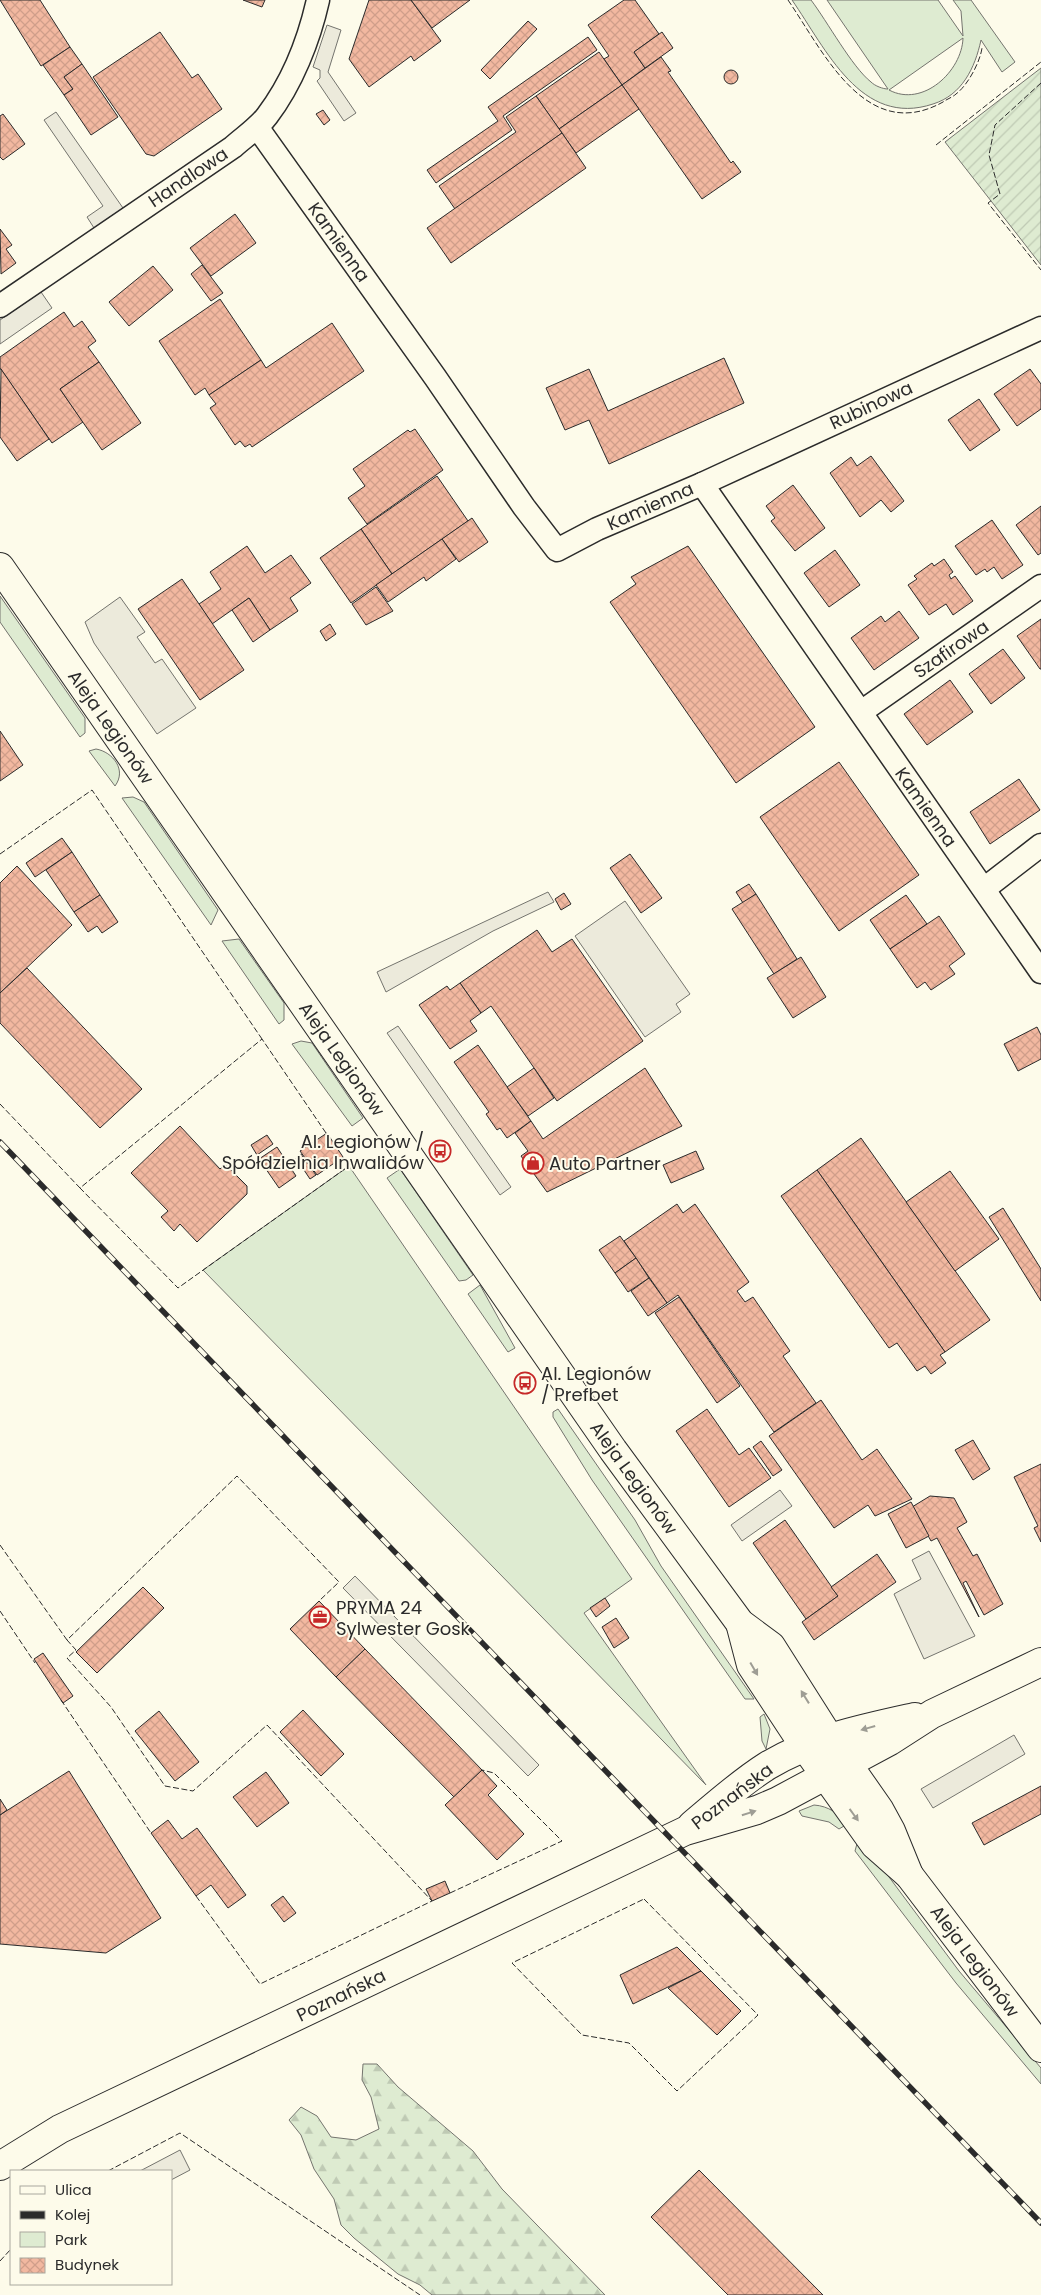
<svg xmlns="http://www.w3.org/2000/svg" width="1041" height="2295" viewBox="0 0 1041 2295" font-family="Poppins,sans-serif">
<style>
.green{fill:#deebd1;stroke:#74746e;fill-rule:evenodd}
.forest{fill:url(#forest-firs);stroke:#74746e}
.garden{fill:url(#garden-furrows);stroke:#74746e}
.parking{fill:#eceadb;stroke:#74746e}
.building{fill:url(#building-cross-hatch);stroke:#2b2b2b}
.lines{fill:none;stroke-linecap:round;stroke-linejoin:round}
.minor-casing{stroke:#2b2b2b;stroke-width:25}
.major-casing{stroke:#2b2b2b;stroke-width:30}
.minor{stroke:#fdfbea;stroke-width:22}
.major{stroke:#fdfbea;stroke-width:28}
.rail-casing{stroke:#2b2b2b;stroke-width:5.5}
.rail{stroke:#fdfbea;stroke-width:4;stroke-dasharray:11;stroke-linecap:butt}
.fence{stroke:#2b2b2b;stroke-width:1;stroke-dasharray:6 2.5;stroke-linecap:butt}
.oneway{fill:#9e9d94}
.labels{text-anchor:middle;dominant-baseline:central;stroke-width:4;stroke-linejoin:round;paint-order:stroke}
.street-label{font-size:18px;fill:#2b2b2b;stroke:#fdfbea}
.poi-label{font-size:18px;fill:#2b2b2b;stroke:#fdfbea;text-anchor:start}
</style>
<defs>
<pattern id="forest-firs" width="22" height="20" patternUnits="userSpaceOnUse" patternTransform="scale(1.25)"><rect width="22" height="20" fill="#deebd1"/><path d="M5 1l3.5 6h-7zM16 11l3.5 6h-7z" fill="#bfcab4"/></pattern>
<pattern id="garden-furrows" width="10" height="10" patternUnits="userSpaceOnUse" patternTransform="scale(1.25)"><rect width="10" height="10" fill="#deebd1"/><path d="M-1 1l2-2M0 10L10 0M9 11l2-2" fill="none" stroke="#bfcab4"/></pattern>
<pattern id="building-cross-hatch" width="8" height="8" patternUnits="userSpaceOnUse" patternTransform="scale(1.25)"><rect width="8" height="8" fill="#f2b8a0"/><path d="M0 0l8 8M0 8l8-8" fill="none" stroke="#d09e8a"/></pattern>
</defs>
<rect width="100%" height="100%" fill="#fdfbea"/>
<g class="green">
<path d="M792 0H811C827 21 852 67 871 82 875 86 883 89 888 89L827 0H938L963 36 961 11 953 0H971L1015 62 1002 72 981 40C975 68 962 95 933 104 861 128 826 49 792 0ZM963 38C962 71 923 108 889 90Z"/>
<polygon points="0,596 85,718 85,733 80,737 0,622"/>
<path d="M96 749C113 752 127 770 115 786L89 751Z"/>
<polygon points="133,797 144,802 218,910 211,925 122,798"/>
<polygon points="239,939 284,1003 284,1020 279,1024 222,941"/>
<polygon points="301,1041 312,1043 363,1118 352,1126 292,1044"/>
<polygon points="349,1166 632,1579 584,1613 706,1785 203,1270"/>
<polygon points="400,1169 473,1275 466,1280 459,1281 387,1178"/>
<polygon points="480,1285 515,1348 508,1352 468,1294"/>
<polygon points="558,1409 635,1520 661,1566 754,1699 745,1699 592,1480 553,1417 553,1412"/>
<polygon points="764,1714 770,1729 766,1749 762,1741 760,1717"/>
<path d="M814 1805C829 1806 838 1814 849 1823L839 1829 829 1822 802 1816 799 1811Z"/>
<polygon points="860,1838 959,1971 1041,2068 1041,2084 956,1983 855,1851 858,1840"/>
</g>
<polygon class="forest" points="363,2064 377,2064 398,2087 473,2151 502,2189 605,2295 432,2295 420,2285 398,2274 354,2238 341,2225 334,2199 314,2169 301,2135 289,2120 301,2107 317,2116 331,2137 356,2140 379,2129 371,2097 362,2080"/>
<polygon class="garden" points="1041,68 1041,265 945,142"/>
<g class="parking">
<polygon points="327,25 341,30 328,72 356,113 344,121 317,81 320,78 320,70 313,67"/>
<polygon points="56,112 123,208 94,228 87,217 103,206 44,120"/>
<polygon points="41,292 52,308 0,344 0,320"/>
<polygon points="120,597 145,632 137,637 155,663 162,659 196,708 157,734 94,643 85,622"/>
<polygon points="548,892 554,902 493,931 386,992 377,972"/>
<polygon points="625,901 690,994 676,1004 681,1012 645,1037 575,936"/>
<polygon points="398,1026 511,1187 500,1195 387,1033"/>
<polygon points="780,1490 792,1506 742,1541 731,1525"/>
<polygon points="929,1551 975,1636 924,1659 894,1594 921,1579 912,1560"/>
<polygon points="355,1576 539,1765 528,1776 343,1588"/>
<polygon points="1014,1735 1025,1754 933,1808 921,1789"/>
<polygon points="180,2150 190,2170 171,2180 171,2171 140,2171"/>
</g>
<g class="building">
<polygon points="0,0 40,0 70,47 41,66"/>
<polygon points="243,0 265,0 262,7"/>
<polygon points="369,0 411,0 441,41 414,61 411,56 369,87 349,59"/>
<polygon points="411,0 470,0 432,28"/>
<polygon points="624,0 635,0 659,34 634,52 645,68 622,85 604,59 609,56 588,25"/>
<polygon points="528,21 537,29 490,79 481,70"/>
<polygon points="160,32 192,78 198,74 222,109 154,156 146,154 93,77"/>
<polygon points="662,32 673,48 645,68 634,52"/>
<polygon points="588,37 597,50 503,116 512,130 436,183 427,170 498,121 488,107"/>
<polygon points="70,47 82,64 64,77 73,89 64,95 43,65"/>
<polygon points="599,52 622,85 559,129 536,96"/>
<polygon points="661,57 671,71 668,72 731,163 733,161 741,172 702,199 622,85"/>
<polygon points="82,64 118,117 91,135 64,95 73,89 64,77"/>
<circle cx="731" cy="77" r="7"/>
<polygon points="622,85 639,109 576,153 559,129"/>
<polygon points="536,96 562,133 455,209 439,186 516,132 506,117"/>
<polygon points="323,110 330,120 324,125 316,114"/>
<polygon points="3,114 25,144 3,160 0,157 0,116"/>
<polygon points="562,133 586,168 451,263 427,228"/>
<polygon points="235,214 256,243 211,276 190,248"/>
<polygon points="0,229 12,245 6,249 16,263 1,274"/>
<polygon points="202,265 223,293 211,301 191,274"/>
<polygon points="153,266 173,290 129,326 109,302"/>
<polygon points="220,299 261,360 209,395 205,388 195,395 159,341"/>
<polygon points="64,312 74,327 82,321 96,341 88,347 99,362 60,389 83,422 52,443 0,368 0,357"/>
<polygon points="332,323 364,371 252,447 250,444 245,447 240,441 235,445 210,408 216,404 209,395 261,360 266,368"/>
<polygon points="724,358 744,403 609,464 589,420 565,430 546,388 589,369 608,411"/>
<polygon points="99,362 141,423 102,450 60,389"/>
<polygon points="1,369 49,439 17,461 0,437"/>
<polygon points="1030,369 1041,384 1041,409 1017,426 994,394"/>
<polygon points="979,399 1000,430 970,451 948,420"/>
<polygon points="415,429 443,470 367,524 348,498 365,486 353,469 408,430 410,432"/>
<polygon points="871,456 904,501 891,512 881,500 860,517 830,473 851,457 857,466"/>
<polygon points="437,476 468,521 392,574 361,529"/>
<polygon points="793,485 825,528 795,551 771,521 775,518 766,506"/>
<polygon points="1041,506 1041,553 1038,555 1016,525"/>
<polygon points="472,518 488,542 459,562 442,539"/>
<polygon points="992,520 1023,565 1002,579 994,567 987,572 985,569 976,575 955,546"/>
<polygon points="361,529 392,574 351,603 320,558"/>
<polygon points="442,539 456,559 426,581 424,577 388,602 376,585"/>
<polygon points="247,546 265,573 291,555 311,583 290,598 298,611 270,630 249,598 212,624 199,604 221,589 210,572"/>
<polygon points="688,546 815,727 736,783 610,602 636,584 631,577"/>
<polygon points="835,550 860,585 829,607 804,573"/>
<polygon points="944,559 953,572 949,575 951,579 955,576 973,601 953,615 946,604 929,615 908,585 917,579 914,576 932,563 934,566"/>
<polygon points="182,579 244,670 200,700 138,609"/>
<polygon points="376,587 393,611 366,625 352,604"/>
<polygon points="249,598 270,630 253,642 232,610"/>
<polygon points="899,611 919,638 874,670 851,638 881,616 885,622"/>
<polygon points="1041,619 1041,669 1040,669 1017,636"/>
<polygon points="330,624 336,634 326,641 320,631"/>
<polygon points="1003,649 1025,678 991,704 969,674"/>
<polygon points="950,680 973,712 927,745 904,714"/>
<polygon points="0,731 23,765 0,781"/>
<polygon points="839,762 919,875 839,931 760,817"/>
<polygon points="1019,779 1040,810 990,844 970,812"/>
<polygon points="62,838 72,852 35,877 26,863"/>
<polygon points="72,852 100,895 74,912 46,870"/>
<polygon points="630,854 662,898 641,913 610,868"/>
<polygon points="17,866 72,925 0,993 0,883"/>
<polygon points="749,884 756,894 743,903 736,892"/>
<polygon points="564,893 571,904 561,910 555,899"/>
<polygon points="756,894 797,959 774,974 732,909"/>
<polygon points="100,895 118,922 102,933 97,926 88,932 74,912"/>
<polygon points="906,895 927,924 890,949 870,920"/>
<polygon points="939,916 965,954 949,966 955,974 931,990 925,982 917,988 890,949"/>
<polygon points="537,930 552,952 572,939 643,1041 557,1101 491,1006 481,1013 460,983"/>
<polygon points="801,957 826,997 793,1018 767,978"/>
<polygon points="27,968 142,1089 100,1128 0,1023 0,993"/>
<polygon points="460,983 481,1013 470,1021 477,1031 450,1049 419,1005 447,986 450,990"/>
<polygon points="1037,1027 1041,1035 1041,1059 1018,1071 1004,1044"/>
<polygon points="478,1045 531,1121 507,1138 500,1128 497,1130 486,1114 489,1112 454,1062"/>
<polygon points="534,1068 554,1098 528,1116 507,1087"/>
<polygon points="645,1068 682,1126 547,1192 521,1156 528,1151 515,1133 531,1121 543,1139"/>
<polygon points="180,1126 220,1169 225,1164 247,1186 247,1194 197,1242 180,1224 174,1231 161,1217 168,1211 131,1173"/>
<polygon points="327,1133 343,1157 317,1175 300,1151"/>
<polygon points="267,1135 273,1144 257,1155 251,1145"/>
<polygon points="861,1138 990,1320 945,1352 817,1170"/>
<polygon points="277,1147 296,1176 279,1188 259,1159"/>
<polygon points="696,1151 704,1169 671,1183 663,1165"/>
<polygon points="301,1154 316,1175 310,1179 296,1158"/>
<polygon points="817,1170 945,1352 940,1355 946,1363 931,1374 925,1366 917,1371 897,1343 889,1348 781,1196"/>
<polygon points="950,1171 999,1239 955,1271 906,1202"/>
<polygon points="677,1204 683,1213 695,1204 749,1282 737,1291 745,1302 753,1297 790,1351 783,1356 816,1403 774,1432 678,1295 667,1303 624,1241"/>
<polygon points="1003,1208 1041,1269 1041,1301 989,1217"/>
<polygon points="620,1236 636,1258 615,1273 599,1250"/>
<polygon points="636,1258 649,1278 628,1292 615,1273"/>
<polygon points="649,1278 667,1303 648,1316 631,1291"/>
<polygon points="679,1297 740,1386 717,1403 655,1313"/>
<polygon points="821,1400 862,1460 877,1449 912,1499 875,1516 868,1505 834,1528 769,1436"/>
<polygon points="707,1409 739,1455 749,1448 771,1478 729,1507 676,1431"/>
<polygon points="973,1440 990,1469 973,1480 955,1450"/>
<polygon points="761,1441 782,1470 773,1476 753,1447"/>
<polygon points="1041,1464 1041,1542 1034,1528 1038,1526 1014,1477"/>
<polygon points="930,1496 954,1498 967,1522 957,1528 973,1556 977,1554 1003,1604 984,1615 966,1581 963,1583 979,1617 937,1538 931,1541 912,1507"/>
<polygon points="911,1502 929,1536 906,1548 888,1514"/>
<polygon points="785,1520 838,1596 806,1619 753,1543"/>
<polygon points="877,1554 896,1582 814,1640 802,1622 838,1596 831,1587"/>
<polygon points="143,1587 164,1608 97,1673 76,1652"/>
<polygon points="605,1598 610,1606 596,1617 590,1608"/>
<polygon points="319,1601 365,1649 336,1677 290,1629"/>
<polygon points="616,1618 629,1638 614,1648 602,1627"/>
<polygon points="365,1649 482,1770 454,1797 336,1677"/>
<polygon points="43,1653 73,1696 63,1703 34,1659"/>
<polygon points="303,1710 344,1754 321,1776 280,1732"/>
<polygon points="159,1711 199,1762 175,1781 135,1731"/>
<polygon points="482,1770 497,1786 488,1795 524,1834 497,1860 445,1805"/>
<polygon points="69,1771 161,1918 106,1953 0,1944 0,1815"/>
<polygon points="266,1772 289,1803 257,1827 233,1797"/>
<polygon points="1041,1786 1041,1814 984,1845 972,1823"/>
<polygon points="0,1799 7,1810 0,1815"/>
<polygon points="168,1820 182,1839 197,1828 246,1895 228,1908 211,1885 196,1896 151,1833"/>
<polygon points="445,1881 450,1893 432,1901 426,1889"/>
<polygon points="283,1896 296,1913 284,1922 271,1905"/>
<polygon points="677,1947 701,1971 633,2004 620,1975"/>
<polygon points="701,1971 741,2011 717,2035 668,1988"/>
<polygon points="699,2170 823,2295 728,2295 651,2217"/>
</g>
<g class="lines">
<g class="minor-casing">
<g id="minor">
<polyline points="257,127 435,377 524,507 557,550 597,529 702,484 1041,328"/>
<path d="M0 306 233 147C244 137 258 128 267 116 292 83 309 40 318 0"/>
<polyline points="702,484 1041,972"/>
<polyline points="861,712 1041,586"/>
<polyline points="984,889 1041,845"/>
</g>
</g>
<g class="major-casing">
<g id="major">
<polyline points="0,567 613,1450 740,1623 771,1646 830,1739 879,1809 891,1831 909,1875"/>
<polyline points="740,1623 751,1665 805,1747 875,1845 909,1875 1041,2048"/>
<path d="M692 1825C716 1805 740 1783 767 1766 811 1739 865 1728 915 1717"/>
<polyline points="0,2166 60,2129 685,1831 757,1810 778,1801 890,1741 932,1714 1041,1662"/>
</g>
</g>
<use href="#minor" class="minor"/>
<use href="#major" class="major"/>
<g class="rail-casing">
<polyline id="rail" points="0,1142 1041,2223"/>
</g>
<use href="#rail" class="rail"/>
<g class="fence">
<path d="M788 0C823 51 866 145 943 102 947 99 953 97 956 94 968 85 980 62 982 48"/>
<polyline points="1041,83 995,125 989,155 1000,194 988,203 1041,270"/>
<polyline points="936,145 1041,62"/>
<polyline points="0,854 92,790 262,1039"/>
<polyline points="0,1104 80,1188"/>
<polyline points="326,1133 262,1039 80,1188 178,1288 349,1166 343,1157"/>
<polyline points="0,1545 67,1640"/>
<polyline points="0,1611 35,1663"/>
<polyline points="61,1700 151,1833"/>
<polyline points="450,1893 562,1841 494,1773 482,1770"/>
<polyline points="196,1896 260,1984 432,1901 267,1725 193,1791 165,1786 111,1707 67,1658 76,1650 67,1640 237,1476 339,1582 319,1601"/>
<polygon points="644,1899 758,2015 677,2091 629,2043 582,2035 512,1963"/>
<polyline points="108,2171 180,2133 420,2295"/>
<polyline points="0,2261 11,2249"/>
</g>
</g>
<defs><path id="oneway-solid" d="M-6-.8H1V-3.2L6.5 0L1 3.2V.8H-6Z" transform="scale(1.25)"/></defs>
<g class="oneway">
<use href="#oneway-solid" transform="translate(754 1669) rotate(60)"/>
<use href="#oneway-solid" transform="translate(805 1697) rotate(-122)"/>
<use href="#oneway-solid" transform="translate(868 1728) rotate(164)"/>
<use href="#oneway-solid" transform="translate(749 1813) rotate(-18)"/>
<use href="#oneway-solid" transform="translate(854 1815) rotate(54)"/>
</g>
<defs>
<g id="bus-ring" transform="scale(1.125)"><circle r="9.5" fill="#fdfbea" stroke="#c62828" stroke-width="1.5"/><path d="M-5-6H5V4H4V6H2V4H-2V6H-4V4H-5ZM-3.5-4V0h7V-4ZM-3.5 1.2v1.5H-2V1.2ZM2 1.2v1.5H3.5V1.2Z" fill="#c62828"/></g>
<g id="shop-ring" transform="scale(1.125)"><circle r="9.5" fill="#fdfbea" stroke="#c62828" stroke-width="1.5"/><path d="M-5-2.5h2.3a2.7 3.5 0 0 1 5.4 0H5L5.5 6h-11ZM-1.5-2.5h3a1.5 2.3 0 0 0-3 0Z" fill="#c62828"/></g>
<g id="office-ring" transform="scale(1.125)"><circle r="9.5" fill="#fdfbea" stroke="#c62828" stroke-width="1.5"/><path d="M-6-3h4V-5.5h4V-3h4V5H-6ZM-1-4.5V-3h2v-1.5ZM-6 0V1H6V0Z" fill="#c62828"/></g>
</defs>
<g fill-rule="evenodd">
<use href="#bus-ring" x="440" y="1151"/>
<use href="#shop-ring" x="533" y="1163"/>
<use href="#bus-ring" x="525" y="1383"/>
<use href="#office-ring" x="320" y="1617"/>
</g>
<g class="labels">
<g class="street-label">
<text transform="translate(188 177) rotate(-34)">Handlowa</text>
<text transform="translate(339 242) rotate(55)">Kamienna</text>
<text transform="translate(871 405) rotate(-25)">Rubinowa</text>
<text transform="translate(650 506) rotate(-24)">Kamienna</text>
<text transform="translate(951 649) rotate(-35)">Szafirowa</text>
<text transform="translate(111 727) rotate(55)">Aleja Legionów</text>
<text transform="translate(926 807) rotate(55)">Kamienna</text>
<text transform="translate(342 1059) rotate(55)">Aleja Legionów</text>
<text transform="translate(634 1478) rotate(54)">Aleja Legionów</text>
<text transform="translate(732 1796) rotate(-37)">Poznańska</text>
<text transform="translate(975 1961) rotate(53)">Aleja Legionów</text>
<text transform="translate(341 1995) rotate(-26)">Poznańska</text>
</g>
<g class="poi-label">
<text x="424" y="1141" text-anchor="end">Al. Legionów /<tspan x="424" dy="21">Spółdzielnia Inwalidów</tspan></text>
<text x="549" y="1163">Auto Partner</text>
<text x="541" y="1373">Al. Legionów<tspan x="541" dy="21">/ Prefbet</tspan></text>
<text x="336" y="1607">PRYMA 24<tspan x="336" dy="21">Sylwester Gosk</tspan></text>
</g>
</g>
<rect x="10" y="2170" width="162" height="115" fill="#fdfbea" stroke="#a9a89e"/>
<rect x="20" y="2186" width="25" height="8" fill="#fdfbea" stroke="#a9a89e"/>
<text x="55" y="2195" font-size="15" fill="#2b2b2b">Ulica</text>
<rect x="20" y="2211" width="25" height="8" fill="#2b2b2b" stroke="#a9a89e"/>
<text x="55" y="2220" font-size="15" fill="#2b2b2b">Kolej</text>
<rect x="20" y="2232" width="25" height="15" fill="#deebd1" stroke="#a9a89e"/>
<text x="55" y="2245" font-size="15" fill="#2b2b2b">Park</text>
<rect x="20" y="2258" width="25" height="15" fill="url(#building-cross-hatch)" stroke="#a9a89e"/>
<text x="55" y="2270" font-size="15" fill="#2b2b2b">Budynek</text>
</svg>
